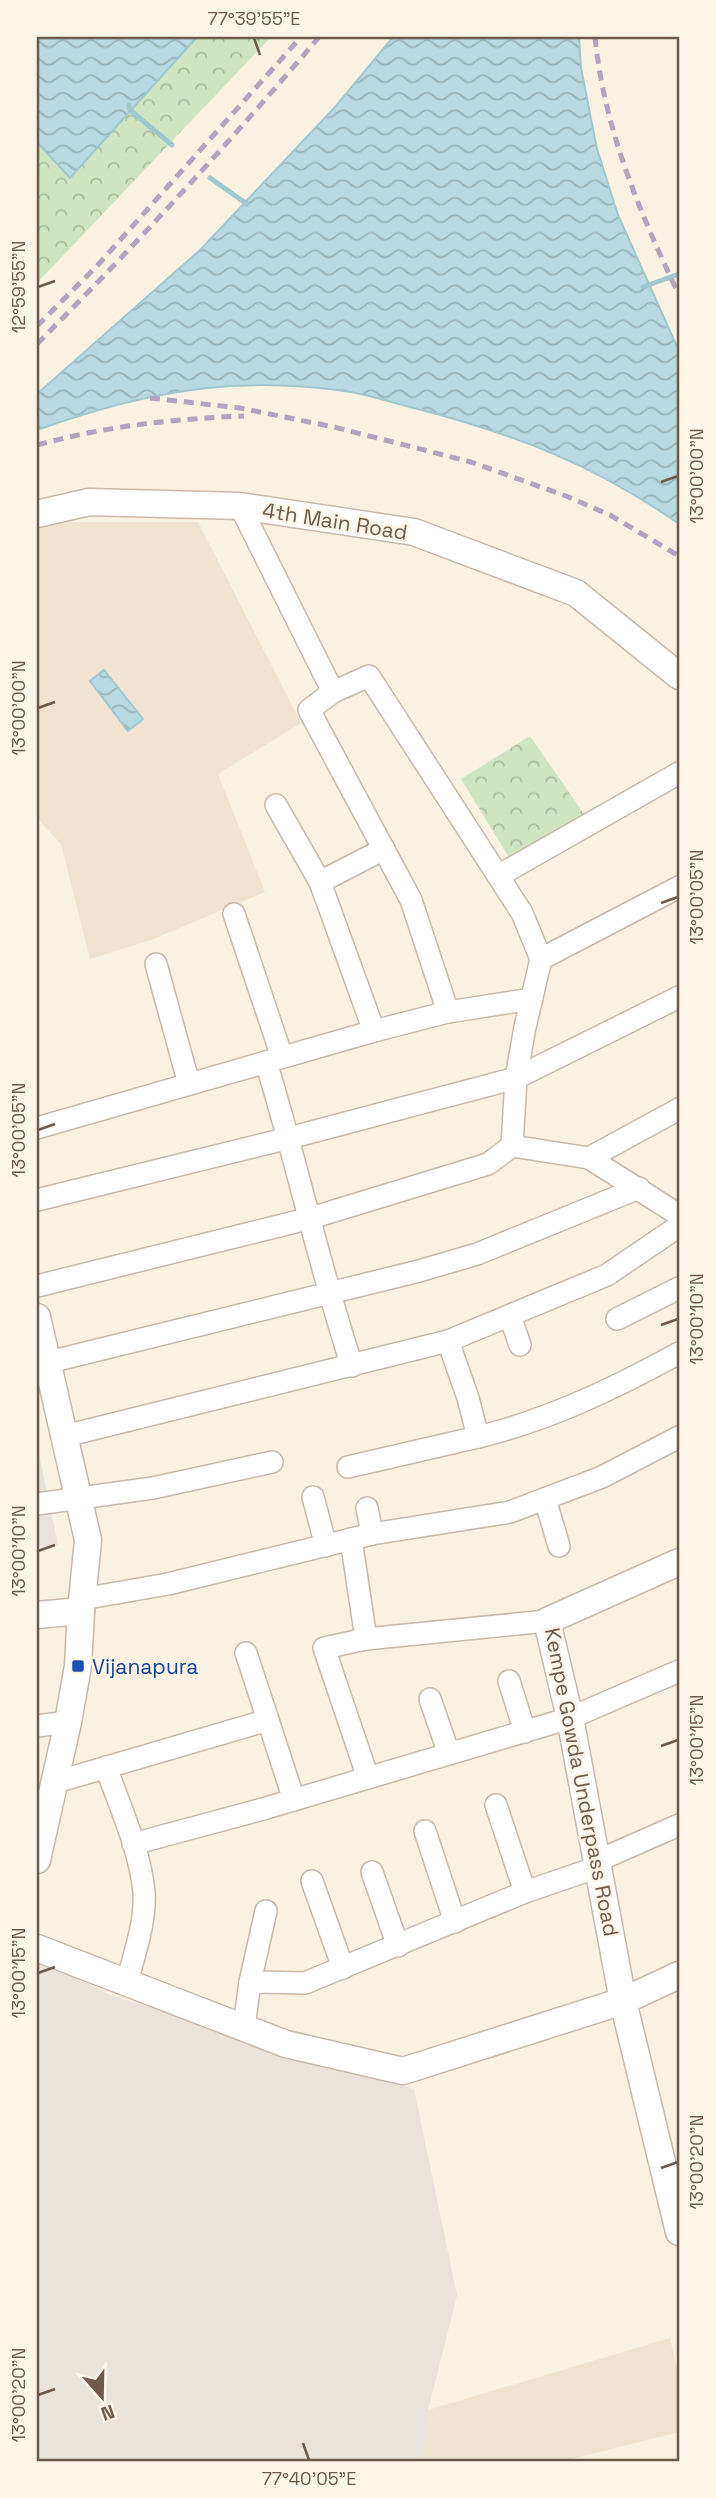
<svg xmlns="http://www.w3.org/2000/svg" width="716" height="2498" viewBox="0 0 716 2498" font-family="'Space Grotesk',sans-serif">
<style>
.residential{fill:#f0e3d1}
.industrial{fill:#e9e3dc}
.park{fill:url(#park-crowns)}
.water{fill:url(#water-waves);stroke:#a0c8d1;stroke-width:2}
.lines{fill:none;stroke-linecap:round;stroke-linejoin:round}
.stream{stroke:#a0c8d1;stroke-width:5}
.minor-casing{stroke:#c9b9aa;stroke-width:24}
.tertiary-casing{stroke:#c9b9aa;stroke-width:29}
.minor{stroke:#fff;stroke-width:21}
.tertiary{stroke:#fff;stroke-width:26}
.rail{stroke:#b4a2c1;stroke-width:5;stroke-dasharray:10 7;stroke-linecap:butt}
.ticks{fill:none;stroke:#6e594b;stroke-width:2.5}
.transit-dot{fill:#1a4fb4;stroke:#fdf5e7;stroke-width:2.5}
.labels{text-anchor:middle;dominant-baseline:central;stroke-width:5;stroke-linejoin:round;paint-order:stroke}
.street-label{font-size:21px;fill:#6e594b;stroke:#fdf5e7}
.transit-label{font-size:21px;fill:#164399;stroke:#fdf5e7;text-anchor:start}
.neatline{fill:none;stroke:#6e594b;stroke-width:2.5}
.ticks-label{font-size:18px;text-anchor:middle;fill:#6e594b}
</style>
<defs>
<pattern id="park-crowns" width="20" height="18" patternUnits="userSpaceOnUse" patternTransform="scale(1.75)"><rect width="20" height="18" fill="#cfe5c2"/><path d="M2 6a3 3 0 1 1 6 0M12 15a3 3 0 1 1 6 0" fill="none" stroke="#acbda0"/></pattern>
<pattern id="water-waves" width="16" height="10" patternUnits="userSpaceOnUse" patternTransform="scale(1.75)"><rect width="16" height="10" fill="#b8d9e1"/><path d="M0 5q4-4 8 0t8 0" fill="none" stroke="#9ab3b8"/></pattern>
</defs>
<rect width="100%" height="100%" fill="#f9f1e1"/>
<g class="residential">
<polygon points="65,522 198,522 301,723 218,774 265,892 151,940 90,959 61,844 37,818 37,529"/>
<polygon points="670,2338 679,2378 679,2432 564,2461 423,2461 428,2410"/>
</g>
<g class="industrial">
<polygon points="37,1445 58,1545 37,1547"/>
<polygon points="37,1958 113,1996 414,2089 457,2295 428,2410 423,2461 37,2461"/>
</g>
<g class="park">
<polygon points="197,37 271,37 37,283 37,142 71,177"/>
<polygon points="530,736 584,814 510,859 461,779"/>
</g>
<g class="water">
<polygon points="37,37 197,37 70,178 37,142"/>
<path d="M393 37H579L581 68 597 149 618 215 679 351V524C595 465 517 435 418 409 396 404 373 396 351 392 304 385 253 383 207 388 146 395 94 410 37 430V394L200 250 336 106Z"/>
<polygon points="104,670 143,719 128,731 90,681"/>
</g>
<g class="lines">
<g class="stream">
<polyline points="129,105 130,110 172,145"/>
<polyline points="210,178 247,204"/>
<polyline points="643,287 679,274"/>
</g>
<g class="minor-casing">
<g id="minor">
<polyline points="240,506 333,692 369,676 522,913 541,959 525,1027 516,1078 512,1146 589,1158 679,1215"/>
<polyline points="333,692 309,710 411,900 448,1012"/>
<polyline points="276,805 320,882 374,1031"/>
<polyline points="498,876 679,773"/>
<polyline points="320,882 384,849"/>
<polyline points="234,914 282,1057"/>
<polyline points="541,959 679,887"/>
<polyline points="156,964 189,1084"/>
<path d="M266 1062C297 1163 319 1266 352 1366"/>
<polyline points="37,1128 374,1031 448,1012 532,999"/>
<polyline points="589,1158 679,1109"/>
<polyline points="37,1200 289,1138 516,1078 679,997"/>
<polyline points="37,1286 311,1218 488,1164 512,1146"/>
<polyline points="510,1316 520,1345"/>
<polyline points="617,1319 679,1288"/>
<polyline points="49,1362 419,1271 477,1254 639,1188"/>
<polyline points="65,1436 448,1341 607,1275 679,1226"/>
<path d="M478 1437C549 1420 615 1388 679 1353"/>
<polyline points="348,1467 478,1437 468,1398 448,1341"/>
<polyline points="313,1497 326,1546"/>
<polyline points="545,1499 559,1546"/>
<polyline points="37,1504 153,1488 272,1462"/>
<polyline points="367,1508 372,1534"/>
<polyline points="351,1539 366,1639"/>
<polyline points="82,1599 168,1584 372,1534 510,1512 602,1477 679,1437"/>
<polyline points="246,1653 268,1720"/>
<polyline points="509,1681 525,1732"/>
<polyline points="430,1699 449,1754"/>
<polyline points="37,1726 68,1722"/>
<path d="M106 1767C120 1807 140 1850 144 1892 146 1922 134 1954 127 1983"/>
<polyline points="368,1778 324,1648 366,1639 547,1621"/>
<polyline points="56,1782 268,1720 294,1800"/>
<polyline points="496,1805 525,1892"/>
<polyline points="425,1831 455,1922"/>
<polyline points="133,1844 263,1809 570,1718 679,1671"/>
<polyline points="597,1861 679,1825"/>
<polyline points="372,1872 398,1946"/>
<polyline points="312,1881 343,1968"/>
<polyline points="250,1982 266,1911"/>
<polyline points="244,2027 250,1982 305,1983 525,1892 598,1867"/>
</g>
</g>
<g class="tertiary-casing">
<g id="tertiary">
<polyline points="37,514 89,502 240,506 414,532 576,593 679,676"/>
<polyline points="37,1317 88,1540 81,1611 78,1666 68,1722 37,1860"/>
<polyline points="37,1615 81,1611"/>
<polyline points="37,1948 286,2044 403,2071 623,2001 570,1718 547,1621 679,1562"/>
<polyline points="679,1975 623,2001 679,2232"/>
</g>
</g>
<use href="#minor" class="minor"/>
<use href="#tertiary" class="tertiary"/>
<g class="rail">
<path d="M595 37C604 129 640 213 679 295"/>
<polyline points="37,326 97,266 301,37"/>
<path d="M37 344C135 246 229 143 319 37"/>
<polyline points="150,398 240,408 334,427 471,462 566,496 610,515 679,556"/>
<path d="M37 445C107 426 172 419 244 416"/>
</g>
</g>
<path class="ticks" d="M254 38 260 55M38 287 55 281M661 482 678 476M38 708 55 702M661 903 678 897M38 1130 55 1124M661 1325 678 1319M38 1551 55 1545M661 1746 678 1740M38 1973 55 1967M661 2168 678 2162M38 2395 55 2389M303 2443 309 2460"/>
<rect class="transit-dot" x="71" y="1659" width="14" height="14" rx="3.5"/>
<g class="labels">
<g class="street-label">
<text transform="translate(335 521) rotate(9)">4th Main Road</text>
<text transform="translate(582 1782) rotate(79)">Kempe Gowda Underpass Road</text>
</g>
<g class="transit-label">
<text x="92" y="1666">Vijanapura</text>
</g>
</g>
<rect width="716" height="2498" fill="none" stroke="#fdf5e7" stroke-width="77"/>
<g transform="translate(102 2397) rotate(160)" stroke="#fdf5e7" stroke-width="5" paint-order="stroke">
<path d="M0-5L12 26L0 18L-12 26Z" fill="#6e594b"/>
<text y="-10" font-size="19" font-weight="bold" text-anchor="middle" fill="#6e594b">N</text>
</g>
<rect x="38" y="38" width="640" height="2422" class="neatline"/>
<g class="ticks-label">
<text x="254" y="25">77°39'55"E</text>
<text transform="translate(19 287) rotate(-90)" y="6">12°59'55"N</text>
<text transform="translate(697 476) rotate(-90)" y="6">13°00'00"N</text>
<text transform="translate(19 708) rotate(-90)" y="6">13°00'00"N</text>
<text transform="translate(697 897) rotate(-90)" y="6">13°00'05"N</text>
<text transform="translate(19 1130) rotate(-90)" y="6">13°00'05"N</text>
<text transform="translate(697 1319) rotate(-90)" y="6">13°00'10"N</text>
<text transform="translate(19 1551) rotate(-90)" y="6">13°00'10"N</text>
<text transform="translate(697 1740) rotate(-90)" y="6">13°00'15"N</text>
<text transform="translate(19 1973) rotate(-90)" y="6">13°00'15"N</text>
<text transform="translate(697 2162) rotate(-90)" y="6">13°00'20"N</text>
<text transform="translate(19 2395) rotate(-90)" y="6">13°00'20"N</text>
<text x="309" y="2485">77°40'05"E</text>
</g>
</svg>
